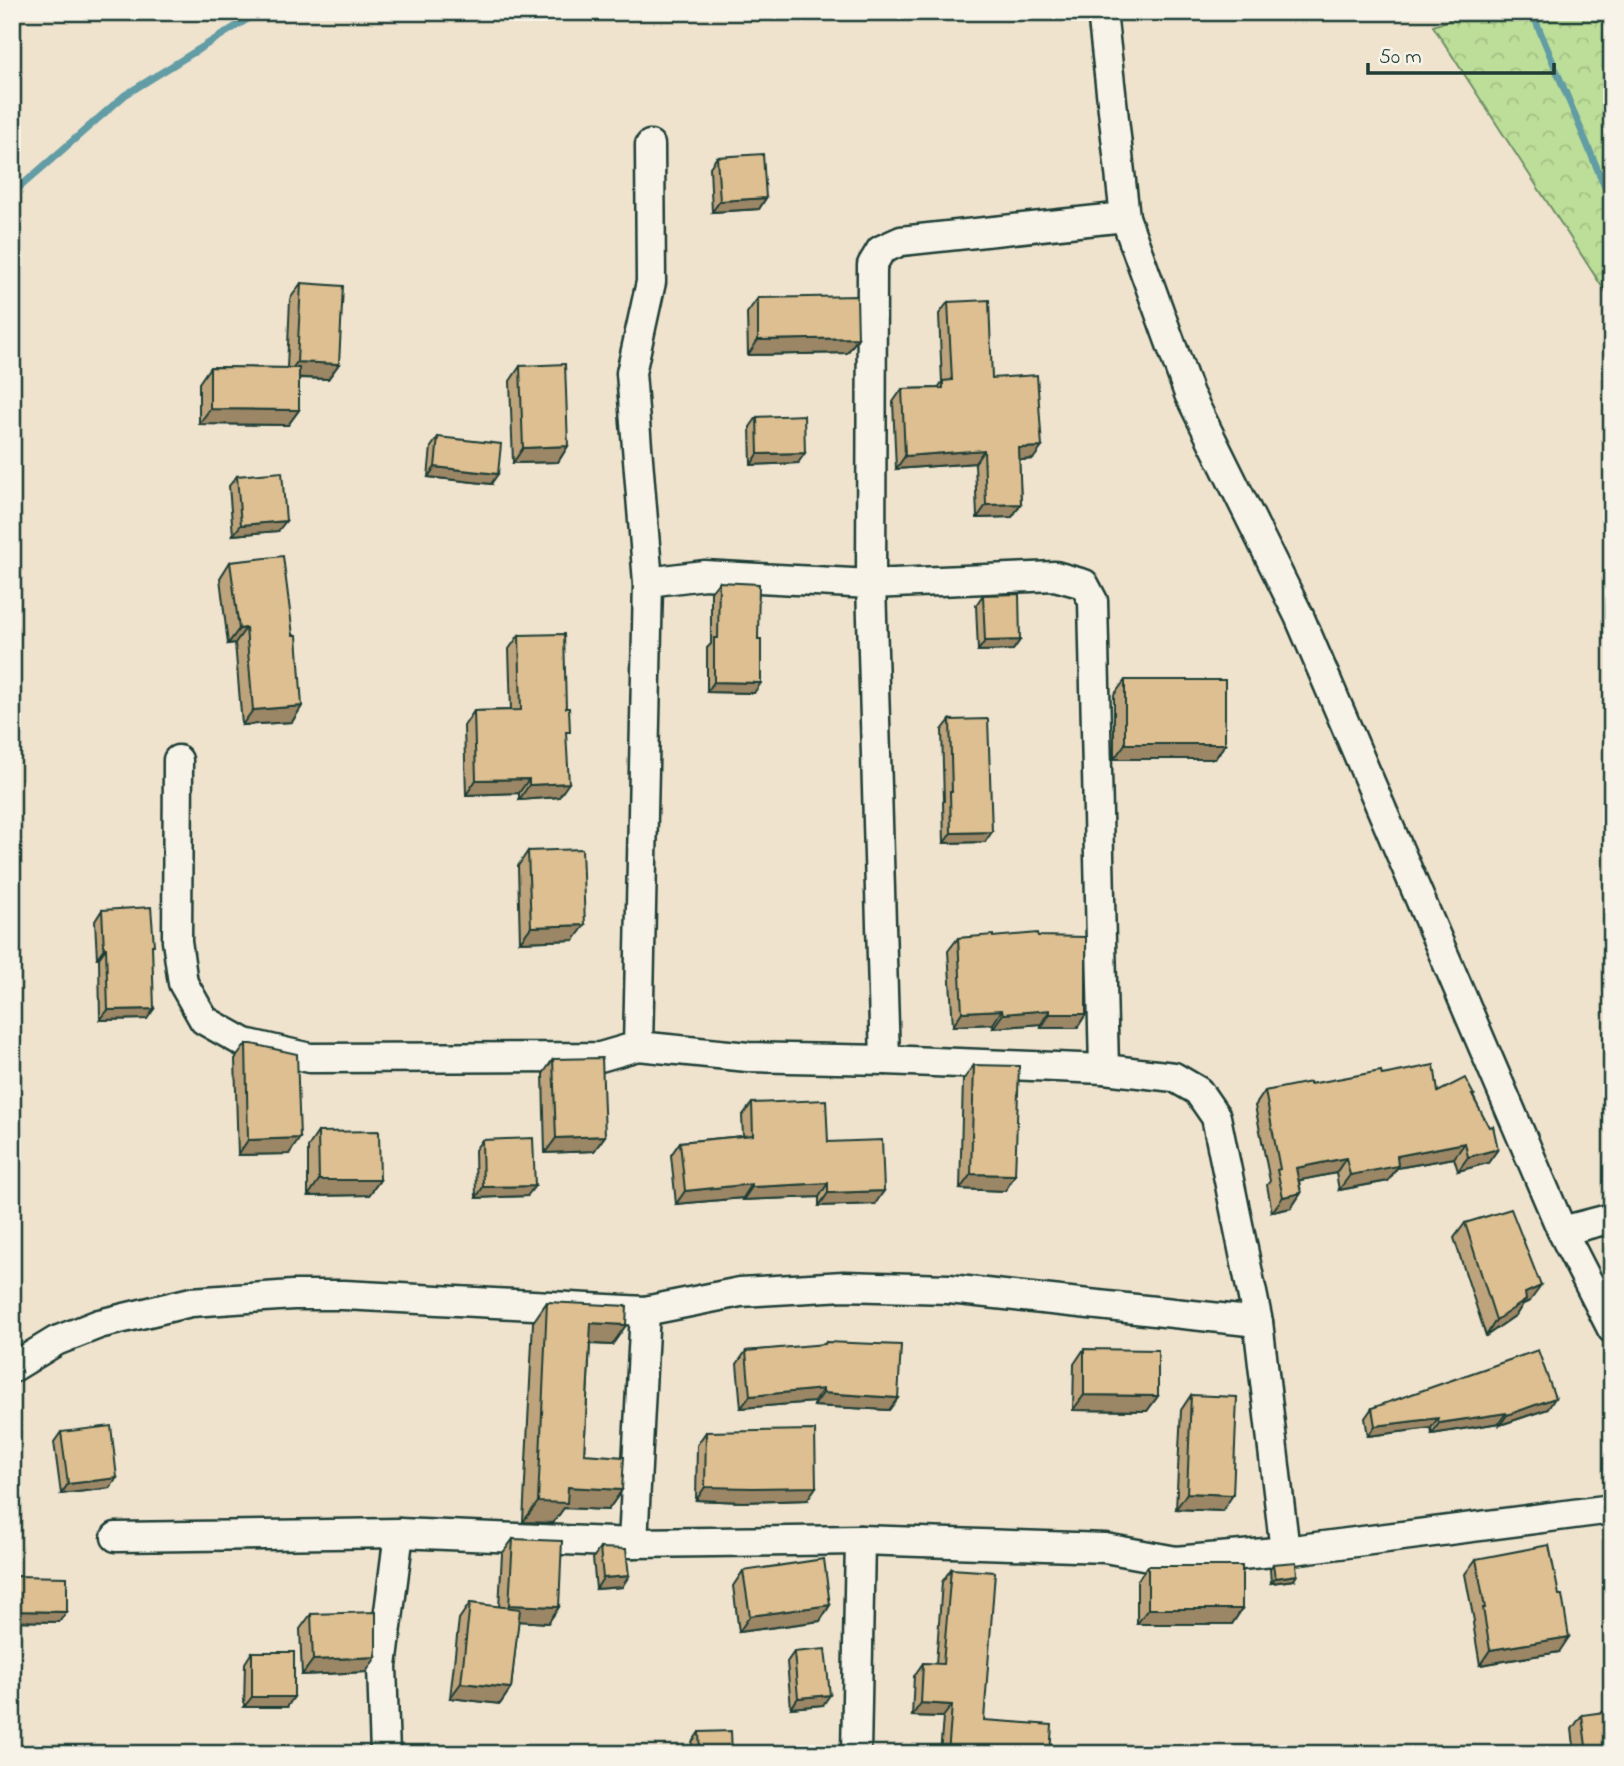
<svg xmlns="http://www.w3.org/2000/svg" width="1624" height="1766" viewBox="0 0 1624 1766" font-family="'Indie Flower',sans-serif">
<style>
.forest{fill:url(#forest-crowns);stroke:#6e8e66;stroke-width:2}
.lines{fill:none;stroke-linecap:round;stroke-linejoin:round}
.stream{stroke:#629ca4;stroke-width:7}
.minor-casing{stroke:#1f3d34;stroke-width:33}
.minor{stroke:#f7f3e8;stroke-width:28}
.wall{fill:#bea47d;stroke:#1f3d34;stroke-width:2}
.shaded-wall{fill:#9b8666;stroke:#1f3d34;stroke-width:2}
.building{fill:#ddbf91;stroke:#1f3d34;stroke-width:2}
</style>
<defs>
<pattern id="forest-crowns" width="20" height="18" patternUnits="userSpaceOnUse" patternTransform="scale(1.75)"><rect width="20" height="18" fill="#bcde98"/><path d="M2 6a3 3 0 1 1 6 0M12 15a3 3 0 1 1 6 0" fill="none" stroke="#a1bf84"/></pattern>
</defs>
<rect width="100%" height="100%" fill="#efe3ce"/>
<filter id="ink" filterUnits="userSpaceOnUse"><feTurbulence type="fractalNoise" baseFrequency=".0143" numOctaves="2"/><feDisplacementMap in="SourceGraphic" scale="14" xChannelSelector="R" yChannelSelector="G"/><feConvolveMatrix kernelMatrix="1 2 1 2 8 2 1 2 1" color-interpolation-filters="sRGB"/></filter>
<g filter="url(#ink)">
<polygon class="forest" points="1471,12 1612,12 1612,302 1433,26"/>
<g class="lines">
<g class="stream">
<polyline points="1532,12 1612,204"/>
<polyline points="12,194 125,95 259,12"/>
</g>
<g class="minor-casing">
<g id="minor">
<polyline points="1102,12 1125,217 1189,394 1299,616 1562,1231 1612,1329"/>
<polyline points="648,582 704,575 871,584 885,1060"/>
<polyline points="178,760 177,941 183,983 204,1020 245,1043 310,1058 600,1057 638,1046 748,1057 885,1060 1104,1069 1174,1077 1198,1091 1216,1117 1258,1322 1285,1551"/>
<polyline points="638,1046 648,582 631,373 651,282 650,145"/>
<polyline points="1104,1069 1093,601 1084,584 1055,576 871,584 872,265 881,250 901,241 1125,217"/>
<polyline points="1562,1231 1612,1218"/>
<polyline points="12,1368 56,1341 99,1324 191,1302 293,1295 344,1295 645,1311 740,1292 844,1286 949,1289 1258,1322"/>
<polyline points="116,1537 399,1533 633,1543 860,1540 1105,1548 1176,1561 1285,1551 1612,1509"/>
<polyline points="633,1543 645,1311"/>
<polyline points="385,1754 382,1666 399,1533"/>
<polyline points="856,1754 860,1540"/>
</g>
</g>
<use href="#minor" class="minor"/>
</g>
<g class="wall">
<polygon points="717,157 766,198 759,209 712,212 710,167"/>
<polygon points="301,283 339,364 328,379 299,378 299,410 288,425 199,424 199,383 210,367 287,368 290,299"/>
<polygon points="758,298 858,338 847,353 748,355 747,313"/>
<polygon points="948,302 992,378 1033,459 1019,460 1021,504 1012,517 977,518 975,463 896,469 893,402 902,389 938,388 942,382 939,314"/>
<polygon points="520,366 568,446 558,462 513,463 510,381"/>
<polygon points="757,417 798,463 751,465 750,427"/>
<polygon points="438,437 491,484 428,477 431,447"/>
<polygon points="237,476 278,531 233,535 229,486"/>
<polygon points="230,562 302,706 292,722 242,725 235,643 228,644 220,578"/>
<polygon points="719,582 754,693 707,692 707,648 711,644 711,592"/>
<polygon points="983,595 1020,640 1013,650 978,651 976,605"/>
<polygon points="519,635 566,738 559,797 519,800 519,793 466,795 464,726 474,711 511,710 509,649"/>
<polygon points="1125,680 1225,744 1215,759 1114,759 1114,695"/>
<polygon points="950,720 985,842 944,843 943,802 944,801 942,730"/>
<polygon points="528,851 574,940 520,942 518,866"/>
<polygon points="102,910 152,947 147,1019 100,1020 99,958 97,958 95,921"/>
<polygon points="1038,936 1086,1014 1077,1028 1041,1028 1041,1024 993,1028 993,1024 953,1026 948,951 958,938"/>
<polygon points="246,1044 289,1154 238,1155 235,1059"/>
<polygon points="553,1059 605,1136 594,1151 545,1153 543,1074"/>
<polygon points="974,1065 1015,1175 1005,1191 960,1189 963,1080"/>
<polygon points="1382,1075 1438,1092 1474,1095 1473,1096 1498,1149 1488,1163 1458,1171 1454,1158 1397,1168 1388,1181 1339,1190 1336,1173 1299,1180 1301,1193 1291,1208 1272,1212 1267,1185 1270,1181 1255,1106 1265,1091 1310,1084"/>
<polygon points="752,1103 828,1142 875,1204 819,1206 819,1197 743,1200 743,1198 676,1204 671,1155 680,1142 743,1136 742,1116"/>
<polygon points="318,1132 380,1180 369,1195 308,1196 308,1147"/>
<polygon points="482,1140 527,1196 476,1198 475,1150"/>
<polygon points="1465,1223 1530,1301 1523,1304 1516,1315 1486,1336 1454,1238"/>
<polygon points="547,1302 626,1325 612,1345 590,1344 584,1454 622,1490 608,1510 564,1508 553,1523 523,1522 533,1322"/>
<polygon points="826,1342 898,1398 889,1410 814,1406 814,1402 741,1408 737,1364 746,1351 824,1345"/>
<polygon points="1084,1349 1158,1396 1147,1411 1073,1410 1074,1364"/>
<polygon points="1191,1395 1222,1511 1176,1509 1181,1410"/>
<polygon points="1372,1408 1548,1409 1500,1425 1499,1423 1432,1434 1431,1428 1368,1436 1365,1418"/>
<polygon points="61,1432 110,1488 61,1494 54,1442"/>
<polygon points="706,1432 807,1500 743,1502 696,1500 697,1445"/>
<polygon points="513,1539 559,1607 548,1623 518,1621 511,1688 500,1704 450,1698 459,1619 470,1603 499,1607 502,1554"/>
<polygon points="600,1548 622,1587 596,1589 593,1558"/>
<polygon points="1476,1559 1559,1652 1480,1665 1473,1623 1474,1621 1465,1574"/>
<polygon points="1273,1564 1294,1580 1271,1583 1270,1569"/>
<polygon points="1148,1566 1242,1609 1232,1624 1137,1624 1137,1581"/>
<polygon points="951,1569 984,1720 1050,1754 940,1754 943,1717 912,1716 914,1676 923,1663 936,1664 942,1582"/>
<polygon points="743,1571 830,1605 820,1621 739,1632 733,1586"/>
<polygon points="16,1576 67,1612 59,1622 12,1621 12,1582"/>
<polygon points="311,1614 366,1672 302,1675 300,1629"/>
<polygon points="252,1652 287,1707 244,1707 245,1663"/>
<polygon points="794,1652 823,1705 791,1708 787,1662"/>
<polygon points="1582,1715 1612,1754 1575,1754 1572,1729"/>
<polygon points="699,1732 732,1754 692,1754 692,1742"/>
</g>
<g class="shaded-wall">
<polygon points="766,198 759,209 712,212 720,201"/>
<polygon points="858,338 847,353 748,355 758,340"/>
<polygon points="297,362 339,364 328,379 286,377"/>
<polygon points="210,409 299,410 288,425 199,424"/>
<polygon points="568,446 558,462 513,463 523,448"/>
<polygon points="1042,447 1033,459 1010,461 1019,448"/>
<polygon points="984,450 975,463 896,469 905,456"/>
<polygon points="805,453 798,463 751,465 758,454"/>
<polygon points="435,467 498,474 491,484 428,477"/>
<polygon points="1021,504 1012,517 977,518 986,505"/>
<polygon points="286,521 278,531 233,535 241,525"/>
<polygon points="246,628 235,643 228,644 239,629"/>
<polygon points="1020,640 1013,650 978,651 985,641"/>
<polygon points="714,682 761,683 754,693 707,692"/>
<polygon points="302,706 292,722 242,725 253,710"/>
<polygon points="1125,744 1225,744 1215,759 1114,759"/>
<polygon points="529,779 519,793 466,795 476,780"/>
<polygon points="569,783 559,797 519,800 529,785"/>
<polygon points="992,832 985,842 944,843 951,833"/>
<polygon points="585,925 574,940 520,942 531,927"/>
<polygon points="104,948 106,948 99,958 97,958"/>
<polygon points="154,1009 147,1019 100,1020 108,1010"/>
<polygon points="1002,1010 993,1024 953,1026 962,1012"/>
<polygon points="1050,1010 1041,1024 993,1028 1003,1014"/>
<polygon points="1050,1014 1086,1014 1077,1028 1041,1028"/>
<polygon points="605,1136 594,1151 545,1153 556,1138"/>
<polygon points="300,1138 289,1154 238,1155 248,1140"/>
<polygon points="1465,1143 1454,1158 1397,1168 1388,1181 1339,1190 1350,1175 1397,1156"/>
<polygon points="1498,1149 1488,1163 1458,1171 1468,1157"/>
<polygon points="1346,1158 1336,1173 1286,1183 1296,1168"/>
<polygon points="971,1174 1015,1175 1005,1191 960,1189"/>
<polygon points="319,1180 380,1180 369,1195 308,1196"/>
<polygon points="828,1183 819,1197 743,1200 752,1187"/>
<polygon points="752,1184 743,1198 676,1204 685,1191"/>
<polygon points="535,1186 527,1196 476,1198 483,1187"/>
<polygon points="884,1191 875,1204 819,1206 828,1193"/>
<polygon points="1301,1193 1291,1208 1272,1212 1283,1197"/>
<polygon points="1541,1286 1530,1301 1523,1304 1516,1315 1486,1336 1496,1320 1525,1293"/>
<polygon points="591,1323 626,1325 612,1345 576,1343"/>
<polygon points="823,1389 814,1402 741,1408 750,1396"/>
<polygon points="823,1393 898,1398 889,1410 814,1406"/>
<polygon points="1084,1395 1158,1396 1147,1411 1073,1410"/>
<polygon points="1555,1398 1548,1409 1500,1425 1507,1415"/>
<polygon points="1506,1413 1499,1423 1432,1434 1439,1423"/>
<polygon points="1438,1418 1431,1428 1368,1436 1375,1426"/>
<polygon points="117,1478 110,1488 61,1494 68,1484"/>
<polygon points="568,1487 622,1490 608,1510 564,1508 553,1523 523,1522 538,1502"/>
<polygon points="705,1487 816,1487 807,1500 743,1502 696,1500"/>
<polygon points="1187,1493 1233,1495 1222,1511 1176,1509"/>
<polygon points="1297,1575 1294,1580 1271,1583 1275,1578"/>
<polygon points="629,1576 622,1587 596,1589 603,1578"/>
<polygon points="509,1605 559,1607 548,1623 499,1620"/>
<polygon points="830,1605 820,1621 739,1632 750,1616"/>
<polygon points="1148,1609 1242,1609 1232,1624 1137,1624"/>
<polygon points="16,1611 67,1612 59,1622 12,1621 12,1616"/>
<polygon points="1569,1637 1559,1652 1480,1665 1490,1650"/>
<polygon points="376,1657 366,1672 302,1675 313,1660"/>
<polygon points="461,1683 511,1688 500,1704 450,1698"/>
<polygon points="830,1695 823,1705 791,1708 798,1698"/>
<polygon points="252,1697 294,1697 287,1707 244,1707"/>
<polygon points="921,1703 952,1705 943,1717 912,1716"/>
</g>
<g class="building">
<polygon points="763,154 766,198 720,201 717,157"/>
<polygon points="301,283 343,286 339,364 297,362"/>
<polygon points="857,296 858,338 758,340 758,298"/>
<polygon points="989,300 992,378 1037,375 1042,447 1019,448 1021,504 986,505 984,450 905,456 902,389 943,388 943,381 952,380 948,302"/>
<polygon points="565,364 568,446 523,448 520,366"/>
<polygon points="210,367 299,368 299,410 210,409"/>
<polygon points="804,415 805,453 758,454 757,417"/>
<polygon points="438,437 501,444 498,474 435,467"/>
<polygon points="282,472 286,521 241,525 237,476"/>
<polygon points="283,556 293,635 297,635 302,706 253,710 246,628 239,629 230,562"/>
<polygon points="719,582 759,584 758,639 761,639 761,683 714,682 714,638 718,638"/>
<polygon points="1019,594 1020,640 985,641 983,595"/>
<polygon points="564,634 566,708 569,708 570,732 566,732 569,783 529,785 529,779 476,780 474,711 521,710 519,635"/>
<rect x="1125" y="680" width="100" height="64"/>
<polygon points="988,719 992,832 951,833 950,792 952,792 950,720"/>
<polygon points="582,849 585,925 531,927 528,851"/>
<polygon points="151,907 154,945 152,945 154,1009 108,1010 106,948 104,948 102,910"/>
<polygon points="1037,933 1038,936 1086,937 1086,1014 1050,1014 1050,1010 1003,1014 1002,1010 962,1012 958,938 993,935 993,937"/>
<polygon points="246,1044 252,1044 297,1054 300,1138 248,1140"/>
<polygon points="602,1058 605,1136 556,1138 553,1059"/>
<polygon points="974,1065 1019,1066 1015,1175 971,1174"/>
<polygon points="1434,1065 1438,1092 1465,1078 1474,1095 1472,1095 1489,1127 1493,1126 1498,1149 1468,1157 1465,1143 1397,1156 1398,1166 1350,1175 1346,1158 1296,1168 1301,1193 1283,1197 1277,1170 1280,1169 1265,1091 1310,1082 1310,1084 1381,1071 1382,1075"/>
<polygon points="826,1100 828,1142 882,1140 884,1191 828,1193 828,1183 752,1187 752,1184 685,1191 680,1142 753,1135 752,1103"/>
<polygon points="379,1131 380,1180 319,1180 318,1132"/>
<polygon points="533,1138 535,1186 483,1187 482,1140"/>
<polygon points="1511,1209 1541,1286 1525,1293 1526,1300 1496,1320 1465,1223"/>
<polygon points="547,1302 627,1306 626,1325 591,1323 584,1454 624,1457 622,1490 568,1487 567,1503 538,1502"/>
<polygon points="826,1342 901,1345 898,1398 823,1393 823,1389 750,1396 746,1351 825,1344"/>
<polygon points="1084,1349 1158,1350 1158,1396 1084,1395"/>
<polygon points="1538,1350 1555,1398 1507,1415 1506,1413 1439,1423 1438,1418 1375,1426 1372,1408"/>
<polygon points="1191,1395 1237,1397 1233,1495 1187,1493"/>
<polygon points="111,1426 117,1478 68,1484 61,1432"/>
<polygon points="815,1430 816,1487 752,1488 705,1487 706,1432"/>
<polygon points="513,1539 562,1541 559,1607 509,1605"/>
<polygon points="1549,1545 1559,1595 1562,1595 1569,1637 1490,1650 1483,1608 1485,1608 1476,1559"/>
<polygon points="600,1548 626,1549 629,1576 603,1578"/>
<polygon points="824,1559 830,1605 750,1616 743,1571"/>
<polygon points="1296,1562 1297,1575 1275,1578 1273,1564"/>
<rect x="1148" y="1566" width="94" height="43"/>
<polygon points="951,1569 995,1572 984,1720 1052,1725 1050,1754 948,1754 952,1705 921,1703 923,1663 943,1664"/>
<polygon points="16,1576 67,1577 67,1612 16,1611"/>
<polygon points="470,1603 520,1609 511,1688 461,1683"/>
<polygon points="376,1612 376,1657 313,1660 311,1614"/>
<polygon points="825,1649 830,1695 798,1698 794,1652"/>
<rect x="252" y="1652" width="42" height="45"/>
<polygon points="1612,1711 1612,1754 1587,1754 1582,1715"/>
<polygon points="731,1731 732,1754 700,1754 699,1732"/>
</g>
</g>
<rect width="1624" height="1766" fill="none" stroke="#f7f3e8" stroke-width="42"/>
<rect x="21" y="21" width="1582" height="1724" fill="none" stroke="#1f3d34" stroke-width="2.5" filter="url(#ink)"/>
<path d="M1368 63v10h186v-10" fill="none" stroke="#1f3d34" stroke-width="3.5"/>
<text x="1379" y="63" font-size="21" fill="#1f3d34" stroke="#f7f3e8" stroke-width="5" paint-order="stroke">50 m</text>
</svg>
